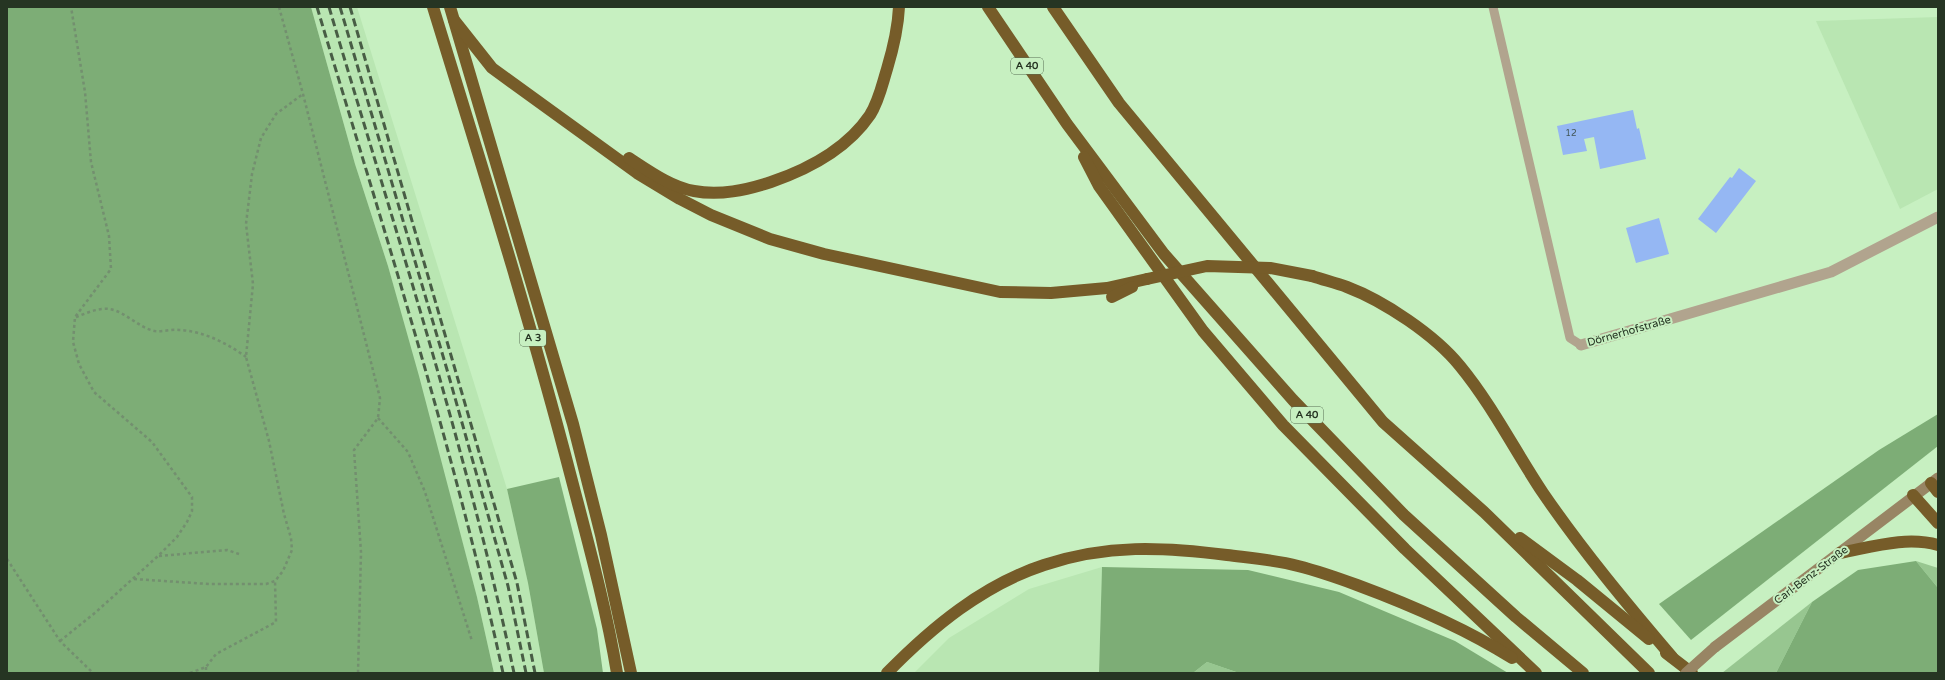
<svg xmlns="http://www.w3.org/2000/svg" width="1945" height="680" viewBox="0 0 1945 680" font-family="'Varela Round',sans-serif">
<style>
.built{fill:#b9e6b2}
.green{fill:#97c690}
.forest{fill:#7dad76}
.building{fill:#95b7f3}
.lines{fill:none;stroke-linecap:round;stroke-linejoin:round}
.path{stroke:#738f6f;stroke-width:2.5;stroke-dasharray:3 3;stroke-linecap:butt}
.service{stroke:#b1a48e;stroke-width:9}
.minor{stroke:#b1a48e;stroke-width:11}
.secondary{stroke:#988564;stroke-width:11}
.motorway{stroke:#765c29;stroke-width:12}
.rail{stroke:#485d45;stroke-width:3;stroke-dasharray:8 4;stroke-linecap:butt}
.secondary-bridge{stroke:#988564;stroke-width:11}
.motorway-bridge{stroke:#765c29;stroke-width:12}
.labels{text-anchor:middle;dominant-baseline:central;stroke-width:4;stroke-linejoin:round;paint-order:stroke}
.number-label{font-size:9px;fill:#425657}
.shield{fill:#c7f0c1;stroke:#566d52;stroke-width:1}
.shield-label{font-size:10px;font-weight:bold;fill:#263523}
.street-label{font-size:11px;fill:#263523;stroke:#c7f0c1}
</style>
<rect width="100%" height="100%" fill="#c7f0c1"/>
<g class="built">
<polygon points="311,7 357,7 507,489 528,583 544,673 494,673 477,597 388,266 355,164"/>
<polygon points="1938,17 1938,189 1900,209 1816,21"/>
<polygon points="1102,567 1099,673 914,673 949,638 1029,589"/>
</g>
<g class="green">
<polygon points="1916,561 1938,568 1938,588"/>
<polygon points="1812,602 1776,673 1722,673"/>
<polygon points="1207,662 1239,673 1193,673"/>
</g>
<g class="forest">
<polygon points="7,7 311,7 355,164 388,266 419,376 477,597 494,673 7,673"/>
<polygon points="1938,414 1938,446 1691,640 1659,604 1879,450"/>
<polygon points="559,477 597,629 603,673 544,673 528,583 507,489"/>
<polygon points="1916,561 1938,588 1938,673 1776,673 1812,602 1858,570"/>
<polygon points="1102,567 1248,570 1339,592 1455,641 1508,673 1239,673 1207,662 1193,673 1099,673"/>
</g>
<g class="building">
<polygon points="1633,110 1637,129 1639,128 1646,159 1600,169 1594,137 1584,139 1587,151 1563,155 1557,126"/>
<polygon points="1739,168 1756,181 1716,233 1698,219 1730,177 1732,178"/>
<polygon points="1659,218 1669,254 1636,263 1626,228"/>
</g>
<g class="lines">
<g class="path">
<polyline points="279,7 303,94 380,398 378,418 354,450 361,552 358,673"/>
<path d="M76 317C84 314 93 310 102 309 121 306 137 328 155 331 162 332 171 329 179 330 203 331 227 343 246 357"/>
<polyline points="378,418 408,452 425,492 472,641"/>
<polyline points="159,556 227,550 239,554"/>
<polyline points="7,559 60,641 93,673"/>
<polyline points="134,579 209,584 266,584 275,581 283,571 292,550 291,538 284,514 269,441 246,357 253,284 246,224 252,174 261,138 276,114 303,94"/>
<polyline points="60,641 96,612 158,556 177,537 187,522 192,511 192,497 152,442 94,392 79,364 73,342 75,317 111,269 109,236 91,162 85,92 71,7"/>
<polyline points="206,667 206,673"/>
<polyline points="190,673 206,667 216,654 276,622 275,581"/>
</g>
<polyline class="service" points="1493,7 1570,338 1581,345"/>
<polyline class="minor" points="1581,345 1831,272 1938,217"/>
<polyline class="secondary" points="1715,647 1938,478"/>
<g class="motorway">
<path d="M433 7C481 163 530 319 571 477 588 542 606 607 617 673"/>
<polyline points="450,7 573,424 601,535 631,673"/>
<polyline points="988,7 1067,124 1164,254 1293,400 1404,515 1516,617 1583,673"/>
<polyline points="1053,7 1119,103 1383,422 1484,512 1649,673"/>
<polyline points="454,20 492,68 637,173 680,199 711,215 770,239 824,254 1000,292 1051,293 1107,288 1147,279"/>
<polyline points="1084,157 1099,186 1203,331 1283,425 1405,549 1536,673"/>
<path d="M629 158C649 171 671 187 694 191 720 196 746 190 771 182 809 169 847 149 870 115 879 101 882 85 887 69 893 49 898 28 899 7"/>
<path d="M1312 276C1324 280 1336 283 1347 287 1384 301 1435 335 1460 366 1492 405 1515 451 1543 493 1582 550 1627 604 1672 657"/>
<polyline points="1112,297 1132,287"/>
<polyline points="1931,483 1938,492"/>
<polyline points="1913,495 1938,523"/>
<polyline points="1520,538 1577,580 1649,639"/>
<path d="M1840 553C1872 547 1906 536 1938 545"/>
<polyline points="1666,653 1692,673"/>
<path d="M887 673C932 627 983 585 1044 565 1107 544 1163 547 1227 555 1251 558 1276 560 1298 566 1318 571 1338 578 1357 585 1411 605 1463 627 1512 658"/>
</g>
<g class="rail">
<path d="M317 7C383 228 454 448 503 673"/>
<path d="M329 7C394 227 467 449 514 673"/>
<polyline points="340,7 448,373 508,586 526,673"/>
<polyline points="350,7 517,583 535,673"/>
</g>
<polyline class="secondary-bridge" points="1686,673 1715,647"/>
<polyline class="motorway-bridge" points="1147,279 1207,266 1270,268 1312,276"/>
</g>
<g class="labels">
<g class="number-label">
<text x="1571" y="133">12</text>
</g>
<g class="shield">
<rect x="1011" y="58" width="32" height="16" rx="3"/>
<rect x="520" y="330" width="26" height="16" rx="3"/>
<rect x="1291" y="407" width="32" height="16" rx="3"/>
</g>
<g class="shield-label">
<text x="1027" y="66">A 40</text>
<text x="533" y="338">A 3</text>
<text x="1307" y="415">A 40</text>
</g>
<g class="street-label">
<text transform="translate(1629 331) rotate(-16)">Dörnerhofstraße</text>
<text transform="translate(1811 575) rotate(-37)">Carl-Benz-Straße</text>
</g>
</g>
<rect width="1945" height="680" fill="none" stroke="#263523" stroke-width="16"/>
</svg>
